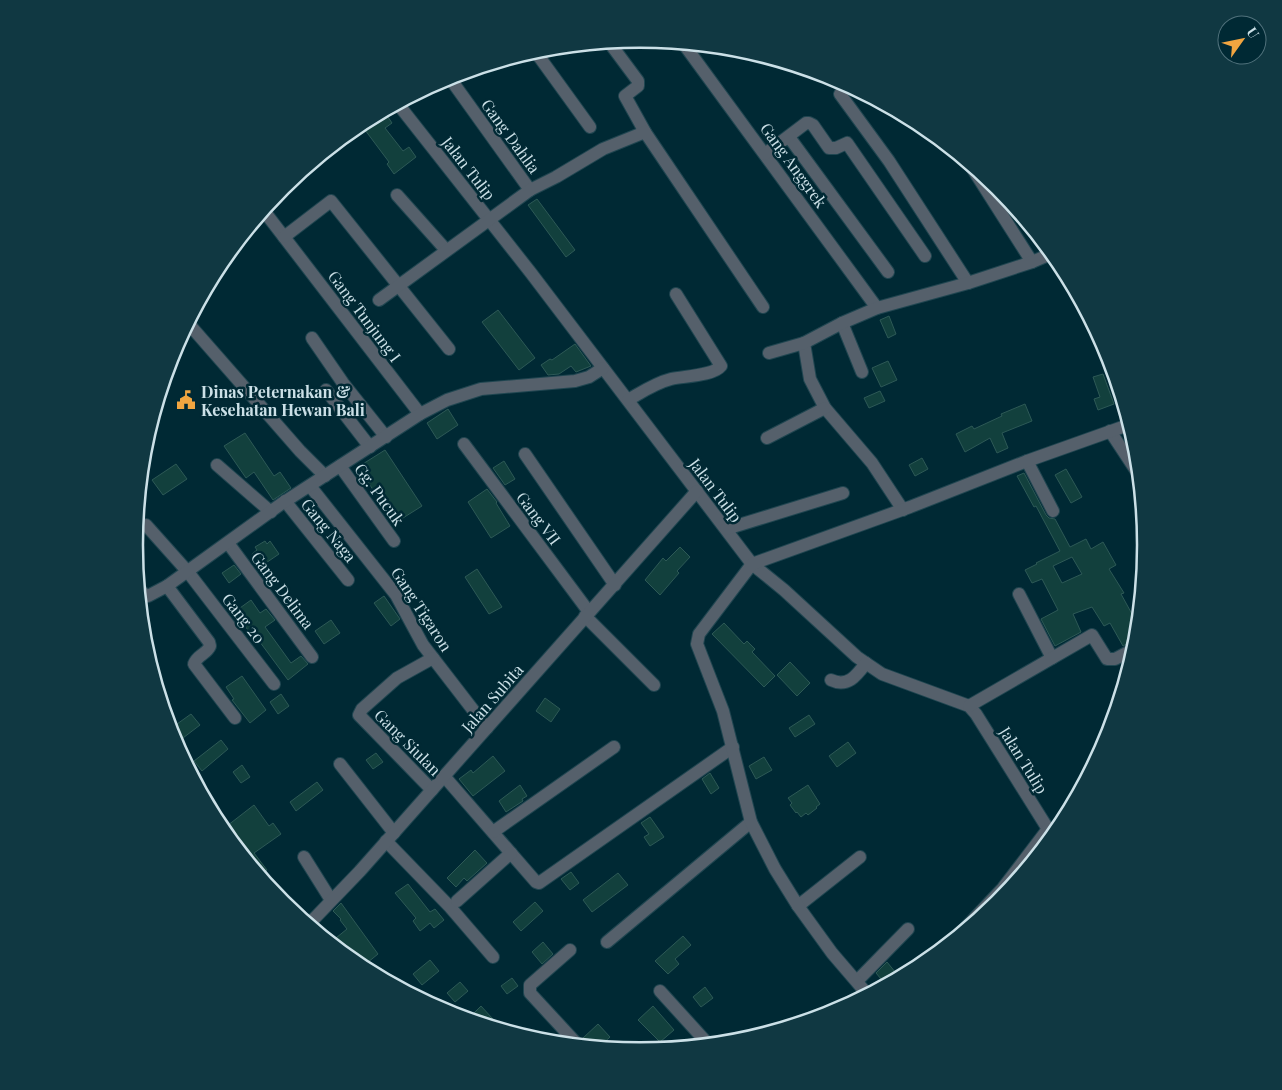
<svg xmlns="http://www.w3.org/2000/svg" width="1282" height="1090" viewBox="0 0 1282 1090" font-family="'Playfair Display',serif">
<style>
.building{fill:#12403d;stroke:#2d5956;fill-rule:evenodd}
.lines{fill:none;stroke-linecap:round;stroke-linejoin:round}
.minor-casing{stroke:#204651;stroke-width:14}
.minor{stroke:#55606b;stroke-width:12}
.labels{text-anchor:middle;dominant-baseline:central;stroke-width:5;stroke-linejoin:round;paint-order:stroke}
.street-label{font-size:16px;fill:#cbe0e7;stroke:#002934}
.poi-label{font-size:16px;font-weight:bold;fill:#cbe0e7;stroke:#002934;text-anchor:start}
.rim{fill:none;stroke:#cbe0e7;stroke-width:2.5}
</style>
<rect width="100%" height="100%" fill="#002934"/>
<g class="building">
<polygon points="384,111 392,123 385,128 403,151 409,147 416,157 394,174 387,164 389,162 362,126"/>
<polygon points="537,199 575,250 566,257 528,205"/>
<polygon points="498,310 535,358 519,370 482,322"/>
<polygon points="889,316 896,334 888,338 880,320"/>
<polygon points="575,344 591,366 576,372 571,366 559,374 548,375 541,365 550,359 552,360"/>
<polygon points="888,361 897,380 881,387 872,368"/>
<polygon points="1103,374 1114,404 1098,410 1094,399 1100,397 1093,377"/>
<polygon points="880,391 885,401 869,408 864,398"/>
<polygon points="1025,404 1032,421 1002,433 1008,448 997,453 990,438 965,452 956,434 972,426 974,429 1002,416 1001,414"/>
<polygon points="448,409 458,425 437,439 427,423"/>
<polygon points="245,433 274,476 280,472 291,488 273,500 254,472 246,478 224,446"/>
<polygon points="385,450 422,506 395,523 358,467"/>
<polygon points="922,458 928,469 915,476 909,465"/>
<polygon points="504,461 515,479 505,485 493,468"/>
<polygon points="176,464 187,479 163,495 152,480"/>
<polygon points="1066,469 1082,497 1071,503 1055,475"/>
<path d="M1024 473 1046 515 1049 518 1055 519 1070 547 1086 539 1091 549 1103 542 1116 565 1109 569 1124 593 1121 594 1132 614 1141 608 1138 640 1132 641 1123 646 1110 623 1104 626 1092 607 1073 614 1081 632 1055 646 1041 619 1058 610 1042 579 1032 583 1025 570 1037 564 1036 563 1060 551 1036 506 1034 507 1017 476ZM1072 557 1082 574 1062 583 1053 566Z"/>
<polygon points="487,489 497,502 496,503 510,526 491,538 468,502"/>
<polygon points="265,541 267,544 270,541 279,554 260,567 252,554 257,550 255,547"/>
<polygon points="680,547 690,557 677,571 679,573 660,595 645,580 663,558 666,561"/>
<polygon points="234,565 241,574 229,583 222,573"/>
<polygon points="477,569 502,607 489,614 465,577"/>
<polygon points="384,596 400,619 391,626 374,603"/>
<polygon points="251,600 260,613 266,609 275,620 265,627 291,663 301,656 308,664 288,680 254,634 252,636 243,623 241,624 233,613"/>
<polygon points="331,620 340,633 324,644 315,631"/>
<polygon points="724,623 744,644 747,641 755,649 752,652 775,676 764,687 712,634"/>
<polygon points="790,662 810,683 797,696 777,675"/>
<polygon points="242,676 266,710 250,723 232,700 234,699 226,687"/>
<polygon points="281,694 289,706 278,714 270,702"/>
<polygon points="545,698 560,709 551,722 536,711"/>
<polygon points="191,714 200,725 179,741 170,729"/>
<polygon points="809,715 815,724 795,737 789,728"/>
<polygon points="221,740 228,749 202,771 194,761"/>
<polygon points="848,742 856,753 837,767 829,756"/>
<polygon points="376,753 383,762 373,769 366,760"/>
<polygon points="493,756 505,771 473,796 459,779 471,770 473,773"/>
<polygon points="764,757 772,770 756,779 749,766"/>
<polygon points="242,765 250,777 241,783 233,772"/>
<polygon points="710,773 719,788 711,794 702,779"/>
<polygon points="317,782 323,790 296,811 290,802"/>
<polygon points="520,785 527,796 522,799 523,801 506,812 499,801"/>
<polygon points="808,785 820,804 816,807 817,808 808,815 806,813 801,817 797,812 796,813 790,805 792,803 788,798"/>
<polygon points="254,805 269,826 273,823 281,834 254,853 267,870 260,875 223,829"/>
<polygon points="650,817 664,837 650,846 644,837 649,834 641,823"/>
<polygon points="475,850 487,863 467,881 464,878 456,887 447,878"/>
<polygon points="571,872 579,883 570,890 561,879"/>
<polygon points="618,873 628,885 592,912 583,900"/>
<polygon points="408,884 430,912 435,909 444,920 434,928 430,923 420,931 413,921 416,918 395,893"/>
<polygon points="535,902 543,911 521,931 513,922"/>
<polygon points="341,903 378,954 362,967 331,942 347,929 340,920 341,919 333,911"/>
<polygon points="683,936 691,945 675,959 679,964 668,974 655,961"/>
<polygon points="543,942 553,954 542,964 532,952"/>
<polygon points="430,960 439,971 422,985 413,974"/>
<polygon points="887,962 900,978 886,985 876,973"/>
<polygon points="512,978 518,986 507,994 501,986"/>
<polygon points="460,982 468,991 455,1002 447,993"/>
<polygon points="705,987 713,998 701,1007 693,997"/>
<polygon points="481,1006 503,1030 478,1022 472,1015"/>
<polygon points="653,1006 674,1030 660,1042 638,1020"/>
<polygon points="598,1024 610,1037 599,1047 590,1046 583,1038"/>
</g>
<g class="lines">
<g class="minor-casing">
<g id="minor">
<polyline points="609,42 638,81 638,86 625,96 645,132"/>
<polyline points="683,43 877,308"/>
<polyline points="535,51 590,127"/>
<polyline points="449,77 530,190"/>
<polyline points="840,94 889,161 968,283"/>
<polyline points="398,104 531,273 752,564 784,590 857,657 882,674 969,706 976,714 1048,829 1054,835"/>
<polyline points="789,137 888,272"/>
<polyline points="765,154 806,123 809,123 813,125 829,148 836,148 847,143 925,256"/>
<polyline points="969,163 1032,262"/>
<polyline points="397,195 446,250"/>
<polyline points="264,211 420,414"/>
<polyline points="284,237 331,201 449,349"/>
<polyline points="379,300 530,190 556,177 603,149 645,132 763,307"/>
<polyline points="188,323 300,451 325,476"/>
<polyline points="842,323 862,372"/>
<polyline points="312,338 343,383 386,437"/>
<polyline points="804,343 810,379 825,408 872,463 903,510"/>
<polyline points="769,353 804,343 842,323 877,308 968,283 1032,262 1053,253"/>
<polyline points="326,390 370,447"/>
<path d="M628 400C642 392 655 383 671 379 684 376 713 376 721 366L676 294"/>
<polyline points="1110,431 1141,478"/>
<polyline points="767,438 825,408"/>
<polyline points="464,444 589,612"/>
<polyline points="525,454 615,585"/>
<polyline points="1027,461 1053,511"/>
<polyline points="217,465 271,512"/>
<polyline points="340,466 394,541"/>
<polyline points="310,486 396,595 423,645 487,728"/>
<polyline points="285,501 348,580"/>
<polyline points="146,525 188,572 274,684"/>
<polyline points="726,529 843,493"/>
<polyline points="228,543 312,657"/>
<path d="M167 586 209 642 210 646C207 654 197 655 194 664L235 718"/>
<polyline points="139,589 145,595 148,596 167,586 281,504 420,414 447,400 481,389 575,381 589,377 603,368"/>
<polyline points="1019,594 1052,658"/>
<polyline points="585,616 654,685"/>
<path d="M831 680C848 688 857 675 866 663"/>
<polyline points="969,706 1092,635 1107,659 1115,659 1136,648"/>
<polyline points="340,764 394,833"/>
<polyline points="444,776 536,882 539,883 733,747"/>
<polyline points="432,790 359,715 362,709 397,678 433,658"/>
<polyline points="493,832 614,747"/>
<polyline points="386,841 450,907 493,957"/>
<polyline points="304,857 331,900"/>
<polyline points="457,901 511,853"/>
<polyline points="798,906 860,857"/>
<polyline points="309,924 360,871 697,491"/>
<polyline points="953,941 1003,888 1048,829"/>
<polyline points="607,942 751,822"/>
<polyline points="570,950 530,985 530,993 578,1045"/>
<polyline points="857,981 908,929"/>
<polyline points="660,991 709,1045"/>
<polyline points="868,995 832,953 798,906 775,869 751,822 723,711 697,644 699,634 752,564 910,507 1027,461 1131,424"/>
</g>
</g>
<use href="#minor" class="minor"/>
</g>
<defs>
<g id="civic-bare" transform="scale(1.5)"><path d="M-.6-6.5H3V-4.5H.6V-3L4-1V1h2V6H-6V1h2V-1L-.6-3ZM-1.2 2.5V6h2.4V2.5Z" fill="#f1a540" stroke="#002934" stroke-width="2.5" paint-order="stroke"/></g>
</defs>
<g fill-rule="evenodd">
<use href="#civic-bare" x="186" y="400"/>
</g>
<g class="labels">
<g class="street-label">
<text transform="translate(511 136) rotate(54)">Gang Dahlia</text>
<text transform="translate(794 165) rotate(54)">Gang Anggrek</text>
<text transform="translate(469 168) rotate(52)">Jalan Tulip</text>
<text transform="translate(365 316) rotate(53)">Gang Tunjung I</text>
<text transform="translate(716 490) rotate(53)">Jalan Tulip</text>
<text transform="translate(380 494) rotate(54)">Gg. Pucuk</text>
<text transform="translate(539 518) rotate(53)">Gang VII</text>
<text transform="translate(329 530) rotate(51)">Gang Naga</text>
<text transform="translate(283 590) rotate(53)">Gang Delima</text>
<text transform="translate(422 609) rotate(57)">Gang Tigaron</text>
<text transform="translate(244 618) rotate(52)">Gang 20</text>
<text transform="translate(492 698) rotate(-49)">Jalan Subita</text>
<text transform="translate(408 742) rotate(45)">Gang Siulan</text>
<text transform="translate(1024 760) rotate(58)">Jalan Tulip</text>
</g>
<g class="poi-label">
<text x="201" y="391">Dinas Peternakan &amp;<tspan x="201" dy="18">Kesehatan Hewan Bali</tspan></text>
</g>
</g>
<path d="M0 0H1282V1090H0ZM143 545a497 497 0 1 1 994 0a497 497 0 1 1-994 0Z" fill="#103842" fill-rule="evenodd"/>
<path class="rim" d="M143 545a497 497 0 1 1 994 0a497 497 0 1 1-994 0Z"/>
<g transform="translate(1242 40) rotate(57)"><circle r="24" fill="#002934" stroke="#51727c"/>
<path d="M0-4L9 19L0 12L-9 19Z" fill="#f1a540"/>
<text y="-8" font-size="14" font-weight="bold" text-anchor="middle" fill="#cbe0e7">U</text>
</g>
</svg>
